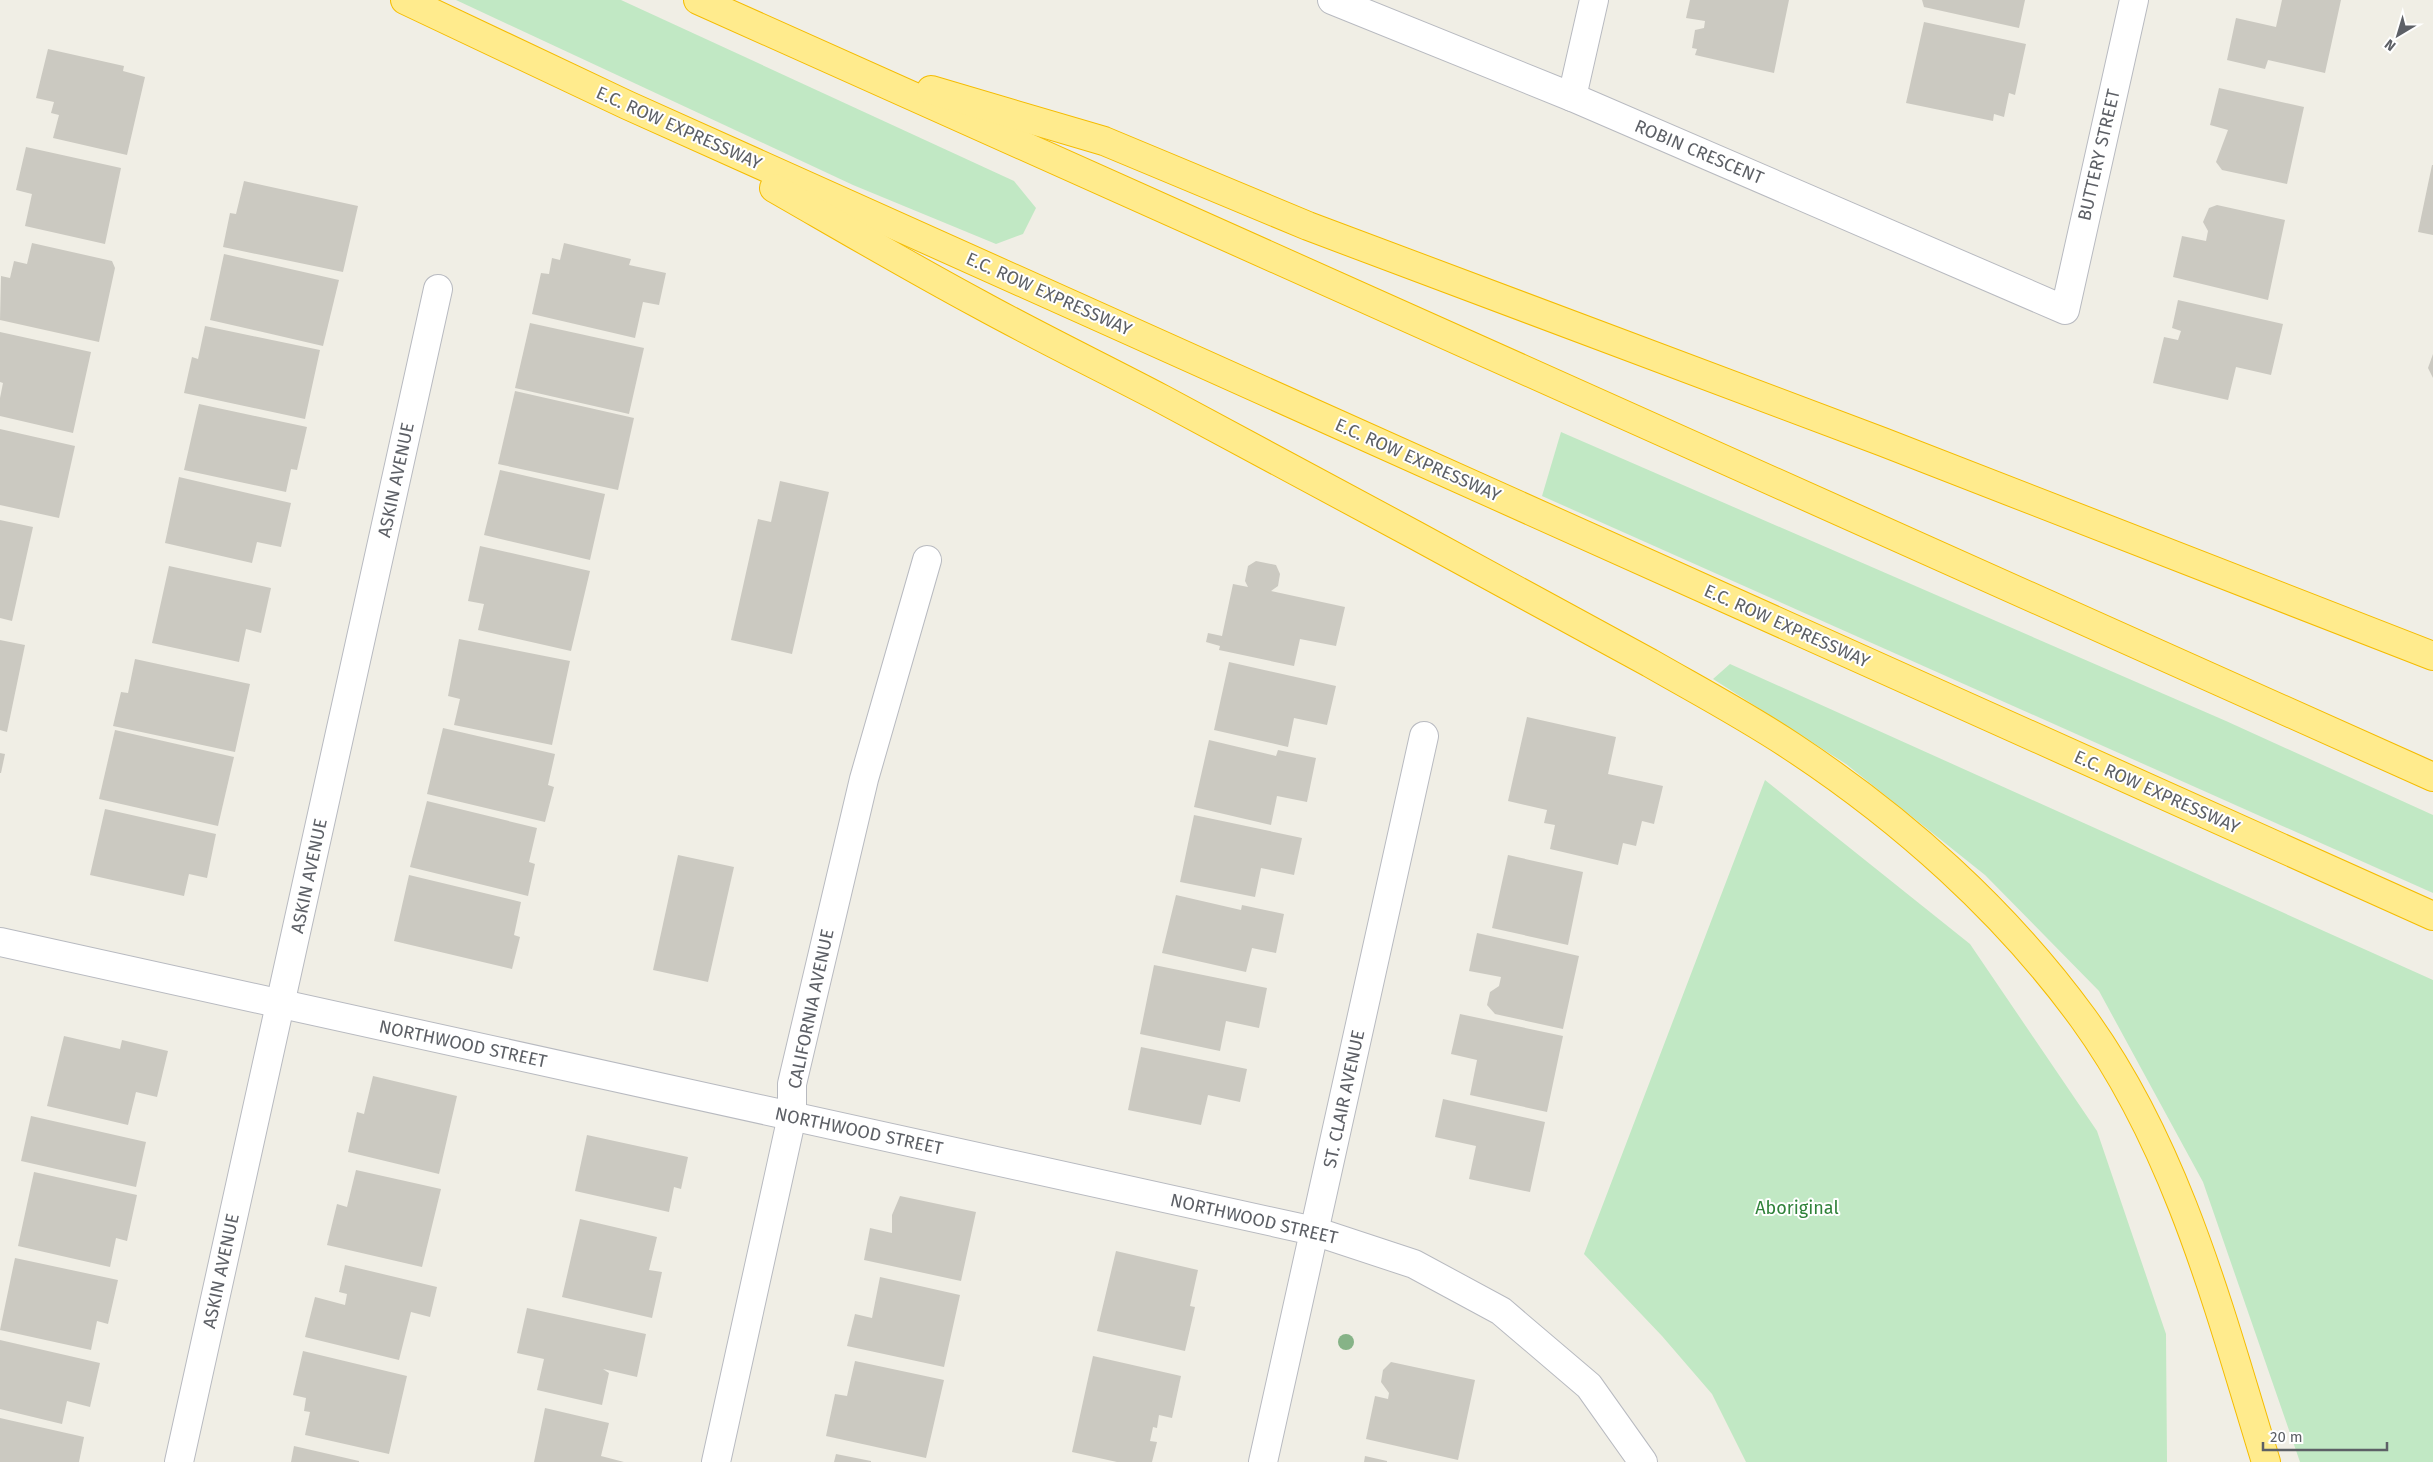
<svg xmlns="http://www.w3.org/2000/svg" width="2433" height="1462" viewBox="0 0 2433 1462" font-family="'Fira Sans',sans-serif">
<style>
.green{fill:#c1e8c4}
.building{fill:#cbc9c1}
.lines{fill:none;stroke-linecap:round;stroke-linejoin:round}
.minor-casing{stroke:#b8bac0;stroke-width:30}
.highway-casing{stroke:#f5bc00;stroke-width:30}
.minor{stroke:#fff;stroke-width:28}
.highway{stroke:#ffeb8d;stroke-width:28}
.tree{fill:#86b387}
.labels{text-anchor:middle;dominant-baseline:central;stroke-width:4;stroke-linejoin:round;paint-order:stroke}
.street-label{font-size:18px;fill:#5d6066;stroke:#fff}
.park-label{font-size:18px;fill:#30823a;stroke:#fff}
</style>
<rect width="100%" height="100%" fill="#f0eee5"/>
<g class="green">
<polygon points="456,0 621,0 1014,181 1036,208 1023,234 996,244 853,185"/>
<polygon points="1561,432 2226,721 2433,815 2433,893 1542,496"/>
<polygon points="1730,664 2433,980 2433,1462 2300,1462 2203,1182 2099,991 1985,875 1846,764 1713,679"/>
<polygon points="1765,780 1970,944 2097,1131 2166,1334 2167,1462 1746,1462 1712,1394 1662,1336 1584,1254"/>
</g>
<g class="building">
<polygon points="1690,0 1789,0 1774,73 1695,55 1697,49 1692,48 1695,30 1704,28 1705,21 1686,18"/>
<polygon points="1922,0 2025,0 2019,28 1924,7"/>
<polygon points="2282,0 2341,0 2325,73 2268,60 2265,69 2227,60 2236,18 2276,27"/>
<polygon points="1924,22 2026,44 2015,95 2009,93 2004,117 1994,114 1993,121 1906,103"/>
<polygon points="48,49 124,66 123,71 145,77 127,155 53,138 59,115 51,113 54,102 36,98"/>
<polygon points="2219,88 2304,107 2287,184 2222,170 2216,162 2228,130 2210,125"/>
<polygon points="26,147 121,168 105,244 25,226 32,194 16,190"/>
<polygon points="2432,165 2433,165 2433,235 2418,232"/>
<polygon points="244,181 358,206 343,272 223,247 230,213 236,214"/>
<polygon points="2217,205 2285,220 2268,300 2173,277 2182,236 2206,241 2208,231 2203,222 2209,208"/>
<polygon points="32,243 112,261 115,268 99,342 0,320 1,276 10,278 14,261 27,264"/>
<polygon points="564,243 631,259 629,265 666,273 659,305 643,302 635,338 532,314 541,273 549,274 552,258 560,260"/>
<polygon points="224,254 339,280 323,346 210,320"/>
<polygon points="2178,300 2283,324 2271,375 2236,367 2228,400 2153,383 2164,337 2178,340 2181,331 2172,328"/>
<polygon points="530,323 644,348 629,414 515,388"/>
<polygon points="205,326 320,350 305,419 184,393 192,357 198,359"/>
<polygon points="0,332 91,352 73,433 0,416 0,398 3,383 0,382"/>
<polygon points="2433,354 2433,378 2428,368"/>
<polygon points="515,391 634,418 618,490 498,464"/>
<polygon points="199,404 307,427 297,470 291,469 286,492 184,470"/>
<polygon points="0,429 75,446 59,518 0,505"/>
<polygon points="500,470 605,494 590,560 484,535"/>
<polygon points="179,477 291,503 281,547 257,542 252,563 165,543"/>
<polygon points="780,481 829,492 792,654 731,640 758,519 771,522"/>
<polygon points="0,520 33,527 12,621 0,618"/>
<polygon points="480,546 590,571 571,651 478,630 484,604 468,601"/>
<polygon points="1256,561 1276,565 1280,574 1278,586 1271,591 1345,607 1336,646 1300,639 1294,666 1219,650 1220,646 1206,642 1208,633 1222,636 1233,584 1248,587 1245,581 1248,566"/>
<polygon points="169,566 271,588 261,633 246,629 239,662 152,643"/>
<polygon points="459,639 570,661 552,745 454,725 460,699 448,696"/>
<polygon points="0,640 25,645 7,732 0,730"/>
<polygon points="135,659 250,684 235,752 113,726 121,692 128,693"/>
<polygon points="1229,662 1336,686 1327,725 1294,718 1288,747 1214,730"/>
<polygon points="1527,717 1616,737 1608,774 1663,786 1654,824 1642,821 1636,846 1623,843 1618,865 1550,849 1555,825 1544,823 1547,810 1508,801"/>
<polygon points="443,728 555,754 548,785 554,787 545,822 427,794"/>
<polygon points="115,730 234,757 218,826 99,799"/>
<polygon points="1209,740 1276,756 1278,750 1316,758 1307,802 1277,796 1271,825 1194,807"/>
<polygon points="0,753 5,754 1,773 0,773"/>
<polygon points="427,801 537,828 529,862 535,864 528,896 410,867"/>
<polygon points="105,809 216,834 207,878 189,874 184,896 90,875"/>
<polygon points="1194,815 1302,838 1294,875 1261,868 1255,897 1180,882"/>
<polygon points="678,855 734,867 708,982 653,970"/>
<polygon points="1508,855 1583,872 1568,945 1492,928"/>
<polygon points="409,875 521,902 514,935 520,937 512,969 394,941"/>
<polygon points="1176,895 1241,910 1242,905 1284,914 1276,953 1252,948 1246,972 1162,953"/>
<polygon points="1477,933 1579,956 1563,1029 1495,1014 1487,1005 1490,992 1499,986 1501,977 1469,971"/>
<polygon points="1154,965 1267,988 1259,1028 1226,1021 1220,1051 1140,1034"/>
<polygon points="1460,1014 1563,1036 1547,1112 1470,1095 1477,1060 1451,1054"/>
<polygon points="64,1036 120,1049 122,1040 168,1051 157,1097 136,1092 128,1125 47,1106"/>
<polygon points="1141,1047 1247,1069 1240,1102 1208,1095 1201,1125 1128,1110"/>
<polygon points="373,1076 457,1096 439,1174 348,1152 357,1112 364,1114"/>
<polygon points="1443,1099 1545,1122 1530,1192 1469,1179 1476,1146 1435,1137"/>
<polygon points="31,1116 146,1142 136,1187 21,1161"/>
<polygon points="587,1135 688,1157 681,1189 674,1187 669,1212 575,1191"/>
<polygon points="356,1170 441,1189 422,1267 327,1245 337,1204 347,1207"/>
<polygon points="34,1172 137,1195 127,1241 116,1238 110,1267 18,1246"/>
<polygon points="900,1196 976,1212 961,1281 864,1260 870,1228 892,1233 892,1215"/>
<polygon points="580,1219 657,1237 649,1270 662,1272 652,1318 562,1297"/>
<polygon points="1116,1251 1198,1270 1190,1306 1195,1307 1185,1351 1097,1331"/>
<polygon points="15,1258 118,1280 108,1324 97,1321 91,1350 0,1330"/>
<polygon points="345,1265 437,1287 430,1317 411,1312 399,1360 305,1337 315,1297 345,1305 347,1294 339,1292"/>
<polygon points="880,1277 960,1295 944,1367 847,1346 855,1314 872,1318"/>
<polygon points="527,1308 646,1334 637,1377 603,1369 609,1373 602,1405 537,1390 544,1359 517,1353"/>
<polygon points="0,1340 100,1363 90,1407 67,1401 62,1424 0,1409"/>
<polygon points="303,1351 407,1376 389,1454 305,1435 310,1412 304,1411 306,1398 293,1395"/>
<polygon points="1093,1356 1181,1376 1172,1418 1159,1415 1157,1428 1153,1427 1150,1441 1157,1442 1152,1462 1117,1462 1072,1452"/>
<polygon points="855,1361 944,1380 926,1458 826,1436 835,1394 847,1396"/>
<polygon points="1391,1362 1475,1380 1458,1460 1366,1439 1375,1396 1388,1399 1389,1393 1381,1382 1383,1370"/>
<polygon points="545,1408 609,1423 601,1456 624,1462 534,1462"/>
<polygon points="0,1418 84,1437 79,1462 0,1462"/>
<polygon points="294,1446 359,1461 359,1462 291,1462"/>
<polygon points="836,1454 871,1461 871,1462 834,1462"/>
<polygon points="1365,1456 1387,1461 1387,1462 1364,1462"/>
</g>
<g class="lines">
<g class="minor-casing">
<g id="minor">
<polyline points="1332,0 1572,97 2065,310 2134,0"/>
<polyline points="1572,97 1594,0"/>
<polyline points="0,942 1314,1231 1414,1264 1501,1311 1589,1386 1643,1462"/>
<polyline points="179,1462 438,289"/>
<polyline points="716,1462 792,1116 792,1084 864,779 927,560"/>
<polyline points="1263,1462 1424,736"/>
</g>
</g>
<g class="highway-casing">
<g id="highway">
<polyline points="405,0 627,105 2433,916"/>
<polyline points="698,0 2433,777"/>
<polyline points="931,90 1104,141 1308,226 1883,442 2433,656"/>
<path d="M774 188C842 227 910 267 979 304 1039 337 1101 367 1162 399 1246 444 1330 490 1415 535 1493 578 1572 620 1650 663 1697 690 1746 716 1791 746 1902 819 2005 911 2083 1018 2178 1149 2219 1309 2266 1462"/>
</g>
</g>
<use href="#minor" class="minor"/>
<use href="#highway" class="highway"/>
</g>
<circle class="tree" cx="1346" cy="1342" r="8"/>
<g class="labels">
<g class="street-label">
<text transform="translate(679 128) rotate(24)">E.C. ROW EXPRESSWAY</text>
<text transform="translate(1699 152) rotate(23)">ROBIN CRESCENT</text>
<text transform="translate(2099 155) rotate(-77)">BUTTERY STREET</text>
<text transform="translate(1049 294) rotate(24)">E.C. ROW EXPRESSWAY</text>
<text transform="translate(1418 460) rotate(24)">E.C. ROW EXPRESSWAY</text>
<text transform="translate(396 480) rotate(-78)">ASKIN AVENUE</text>
<text transform="translate(1787 626) rotate(24)">E.C. ROW EXPRESSWAY</text>
<text transform="translate(2157 792) rotate(24)">E.C. ROW EXPRESSWAY</text>
<text transform="translate(309 876) rotate(-78)">ASKIN AVENUE</text>
<text transform="translate(811 1009) rotate(-78)">CALIFORNIA AVENUE</text>
<text transform="translate(463 1044) rotate(12)">NORTHWOOD STREET</text>
<text transform="translate(1344 1099) rotate(-78)">ST. CLAIR AVENUE</text>
<text transform="translate(859 1131) rotate(12)">NORTHWOOD STREET</text>
<text transform="translate(1254 1219) rotate(13)">NORTHWOOD STREET</text>
<text transform="translate(221 1271) rotate(-78)">ASKIN AVENUE</text>
</g>
<g class="park-label">
<text x="1797" y="1208">Aboriginal</text>
</g>
</g>
<g transform="translate(2398 35) rotate(218)" stroke="#ffffff" stroke-width="4" paint-order="stroke">
<path d="M0-4L9 19L0 12L-9 19Z" fill="#5d6066"/>
<text y="-8" font-size="14" font-weight="bold" text-anchor="middle" fill="#5d6066">N</text>
</g>
<path d="M2263 1442v8h124v-8" fill="none" stroke="#5d6066" stroke-width="2.5"/>
<text x="2270" y="1442" font-size="15" fill="#5d6066" stroke="#ffffff" stroke-width="4" paint-order="stroke">20 m</text>
</svg>
